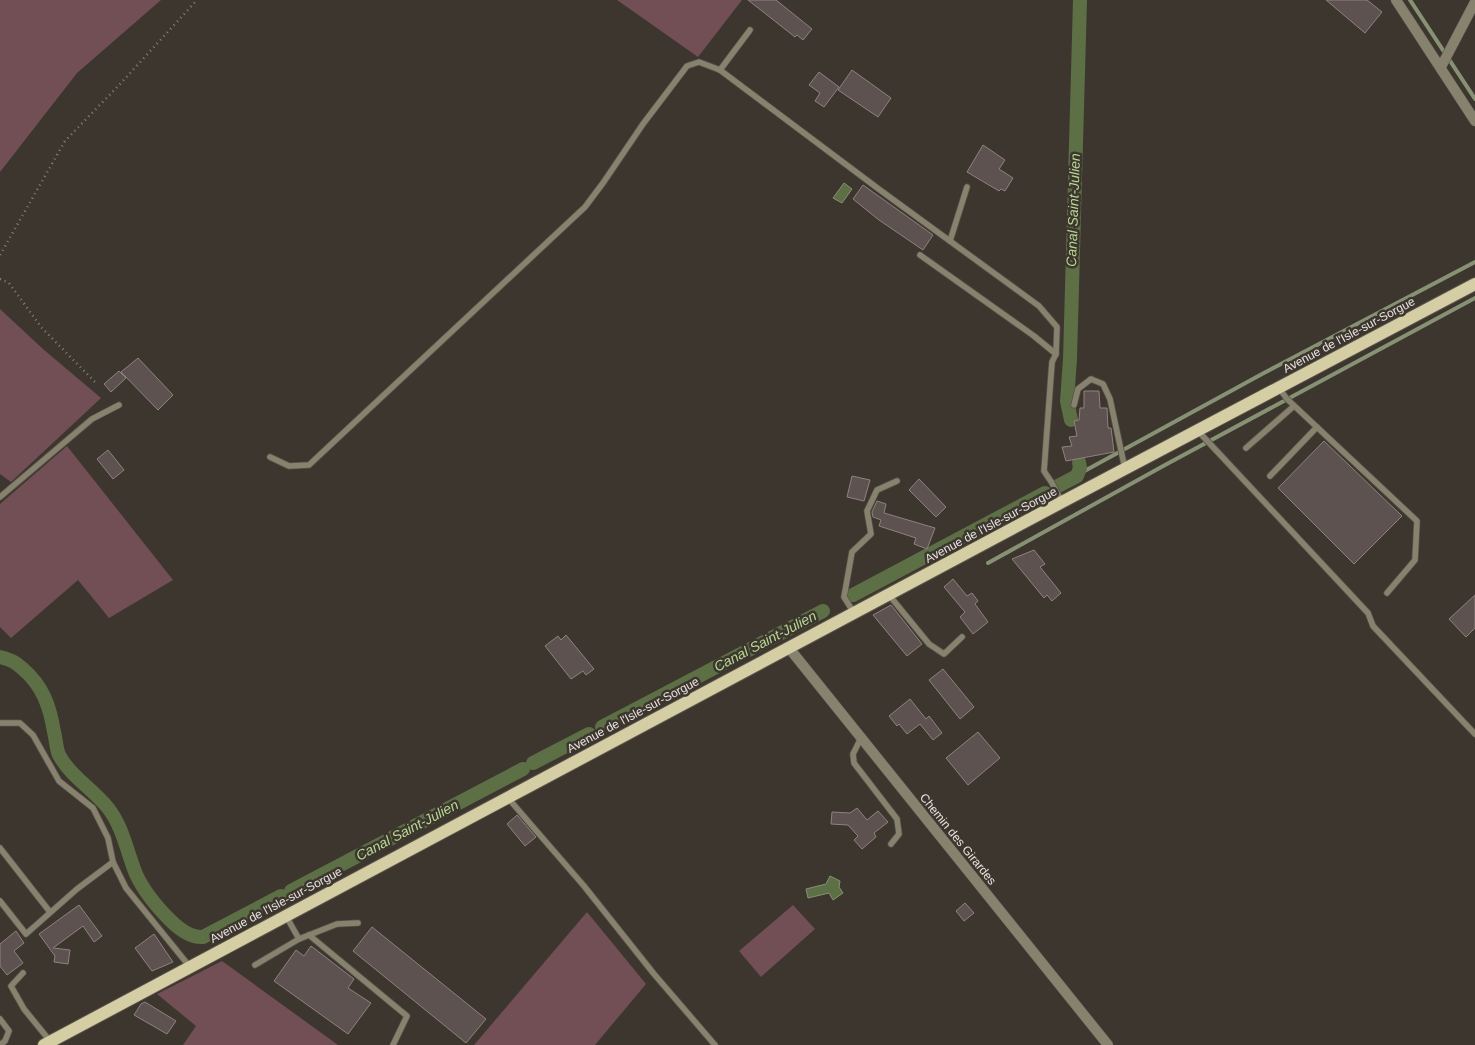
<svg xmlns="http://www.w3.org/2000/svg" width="1475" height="1045" viewBox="0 0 1475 1045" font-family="Arial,sans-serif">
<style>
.green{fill:#724e55}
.water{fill:#5c6f45;stroke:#869273}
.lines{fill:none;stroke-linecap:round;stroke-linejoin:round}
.stream{stroke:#869273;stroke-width:4}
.canal{stroke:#5c6f45;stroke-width:14}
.building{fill:#5d524f;stroke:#8e827f}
.service-casing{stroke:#58524b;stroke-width:7}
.minor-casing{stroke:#58524b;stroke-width:11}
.tertiary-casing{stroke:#58524b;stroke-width:11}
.primary-casing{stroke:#58524b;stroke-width:14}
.path{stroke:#87817b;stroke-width:2.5;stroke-dasharray:1 4;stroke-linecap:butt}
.service{stroke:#86826e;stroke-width:5.5}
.minor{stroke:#86826e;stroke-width:10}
.tertiary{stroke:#86826e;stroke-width:10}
.primary{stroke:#d5cda3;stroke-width:12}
.labels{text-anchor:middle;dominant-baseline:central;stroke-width:5;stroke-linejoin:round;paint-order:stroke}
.street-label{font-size:12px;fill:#e8e3df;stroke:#3d362f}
.water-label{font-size:14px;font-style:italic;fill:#b7d692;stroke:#3d362f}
</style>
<rect width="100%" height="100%" fill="#3d362f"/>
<g class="green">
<polygon points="0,0 161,0 77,73 0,172"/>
<polygon points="617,0 742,0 698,57"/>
<polygon points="0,309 43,349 101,398 11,482 0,474"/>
<polygon points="67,446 173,580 109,618 78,580 11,638 0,627 0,504"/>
<polygon points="793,905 815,929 761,977 739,951"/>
<polygon points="587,912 646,984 595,1045 474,1045"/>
<polygon points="222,961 338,1045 183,1045 196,1026 157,994"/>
</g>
<g class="water">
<polygon points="844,183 852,189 842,203 833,198"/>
<polygon points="830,876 840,881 839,887 843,893 833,900 829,893 808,898 806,889 826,884"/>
</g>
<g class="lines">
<g class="stream">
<polyline points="1410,0 1475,99"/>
<polyline points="1079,474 1262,374 1475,262"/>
<polyline points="988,563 1165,465 1475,298"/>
</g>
<g class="canal">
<polyline points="1071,420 1067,401 1070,359 1080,0"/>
<polyline points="1058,486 1077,476 1080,468 1079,462"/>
<polyline points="853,595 1045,493"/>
<path d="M0 657C10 659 15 662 23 669 43 686 50 707 54 732 56 739 56 748 59 755 71 777 93 789 108 808 123 827 127 852 136 874 144 892 157 907 170 920 179 929 190 938 203 937L281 896"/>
<polyline points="602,727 823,611"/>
<polyline points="533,763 589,734"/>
<polyline points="291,891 523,769"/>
</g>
</g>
<g class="building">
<polygon points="748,0 776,0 812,29 803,40 797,35 795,37"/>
<polygon points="1326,0 1367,0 1382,12 1365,33"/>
<polygon points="852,70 891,98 878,117 838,90"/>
<polygon points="819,72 839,87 824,107 815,101 820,93 809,85"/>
<polygon points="983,145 1005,160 999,169 1013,178 1005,191 1001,189 999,191 967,172"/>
<polygon points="863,185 933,235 923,250 879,220 853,199"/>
<polygon points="138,358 173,395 158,410 121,372"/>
<polygon points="119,371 126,378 111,392 104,384"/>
<polygon points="1084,391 1099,391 1100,408 1107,408 1108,428 1111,428 1114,452 1066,461 1062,447 1072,446 1069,437 1077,436 1074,421 1079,420 1080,408 1084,408"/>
<polygon points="1324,441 1402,516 1354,564 1278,488"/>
<polygon points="108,450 124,470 113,479 97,459"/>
<polygon points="852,476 870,480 864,501 847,497"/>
<polygon points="919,479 946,507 936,517 909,490"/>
<polygon points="877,501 886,504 884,513 935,528 927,549 914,544 916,538 879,526 881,520 873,517 872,512"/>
<polygon points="1034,550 1045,564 1040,567 1061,593 1052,601 1047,595 1044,598 1012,559"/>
<polygon points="953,579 967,596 972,593 978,601 975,604 988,622 973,634 960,617 965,612 944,587"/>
<polygon points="1475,595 1475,628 1466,637 1449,619"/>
<polygon points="891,605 922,644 907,656 873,615"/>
<polygon points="566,635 594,669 586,675 583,671 571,679 545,646 558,636 561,640"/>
<polygon points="943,669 974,707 960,719 929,680"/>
<polygon points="910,699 926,719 929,716 942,733 933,740 920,724 907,734 899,724 897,726 889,716"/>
<polygon points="978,732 1000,758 968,785 946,758"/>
<polygon points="857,808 867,820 878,811 888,822 874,833 876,837 862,849 854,840 858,836 848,825 831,824 832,812 850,813"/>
<polygon points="517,815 536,837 525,846 507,824"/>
<polygon points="965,903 974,913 964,921 956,911"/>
<polygon points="79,905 102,936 94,942 83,926 53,948 70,950 68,964 54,962 55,956 39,934"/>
<polygon points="372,927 486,1019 466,1043 353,951"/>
<polygon points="16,931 24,943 14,951 23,963 7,975 0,966 0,944"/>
<polygon points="154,934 173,962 152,971 135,948"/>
<polygon points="311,946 354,979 348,988 371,1003 348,1034 274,981 296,950 304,956"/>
<polygon points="145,1002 176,1021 167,1034 134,1015 141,1004"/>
</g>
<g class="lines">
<g class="service-casing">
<g id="service">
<polyline points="720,70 880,190 1039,306 1057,327 1056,354"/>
<polyline points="950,241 967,187"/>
<polyline points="920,255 1034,336 1056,354 1052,362 1044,471 1052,483 1062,502"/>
<polyline points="1279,388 1287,399 1417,521 1415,560 1387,593"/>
<polyline points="1074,405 1078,389 1091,379 1103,384 1110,399 1125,469"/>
<polyline points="1198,431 1368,613 1373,626 1475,734"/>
<polyline points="1246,448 1294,406"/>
<polyline points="270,457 289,466 309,465 585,207 603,183 643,124 687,66 699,62 720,70 750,30"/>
<polyline points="1270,476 1317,427"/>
<polyline points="0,497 92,419 119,405"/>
<polyline points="889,595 929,644 944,654 962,637"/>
<polyline points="854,613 844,597 852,552 871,534 867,511 877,490 897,481"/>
<polyline points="0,723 20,723 33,735 59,781 93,808 108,838 113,862 126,888 190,967"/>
<polyline points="861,738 853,754 854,763 897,819 899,834 891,844"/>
<polyline points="508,798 584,886 654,974 715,1045"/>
<polyline points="0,848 50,912"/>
<polyline points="0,901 26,934 77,889 113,862"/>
<polyline points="286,916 299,939 337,924 358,923"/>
<polyline points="309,935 407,1016 393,1045"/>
<polyline points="255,965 299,939"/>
<polyline points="23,973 11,986 24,1009 50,1041"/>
<polyline points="0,1019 9,1031 5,1041 0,1045"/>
</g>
</g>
<g class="minor-casing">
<g id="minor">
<polyline points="1441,67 1475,2"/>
<polyline points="789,648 1108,1045"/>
</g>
</g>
<g class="tertiary-casing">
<polyline id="tertiary" points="1396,0 1475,121"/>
</g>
<g class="primary-casing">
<polyline id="primary" points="44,1045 1062,502 1475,284"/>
</g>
<g class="path">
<polyline points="0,255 65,141 121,83 197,0"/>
<polyline points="0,279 9,283 41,327 96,383"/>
</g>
<use href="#service" class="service"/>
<use href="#minor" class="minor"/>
<use href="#tertiary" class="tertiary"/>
<use href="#primary" class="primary"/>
</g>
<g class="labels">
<g class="street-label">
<text transform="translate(1349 335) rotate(-28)">Avenue de l'Isle-sur-Sorgue</text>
<text transform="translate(991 525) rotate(-28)">Avenue de l'Isle-sur-Sorgue</text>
<text transform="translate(633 715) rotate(-28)">Avenue de l'Isle-sur-Sorgue</text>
<text transform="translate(958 839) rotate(51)">Chemin des Girardes</text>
<text transform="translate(276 905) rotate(-28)">Avenue de l'Isle-sur-Sorgue</text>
</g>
<g class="water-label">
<text transform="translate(1073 210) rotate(-88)">Canal Saint-Julien</text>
<text transform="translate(765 641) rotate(-28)">Canal Saint-Julien</text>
<text transform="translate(407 830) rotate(-28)">Canal Saint-Julien</text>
</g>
</g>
</svg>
